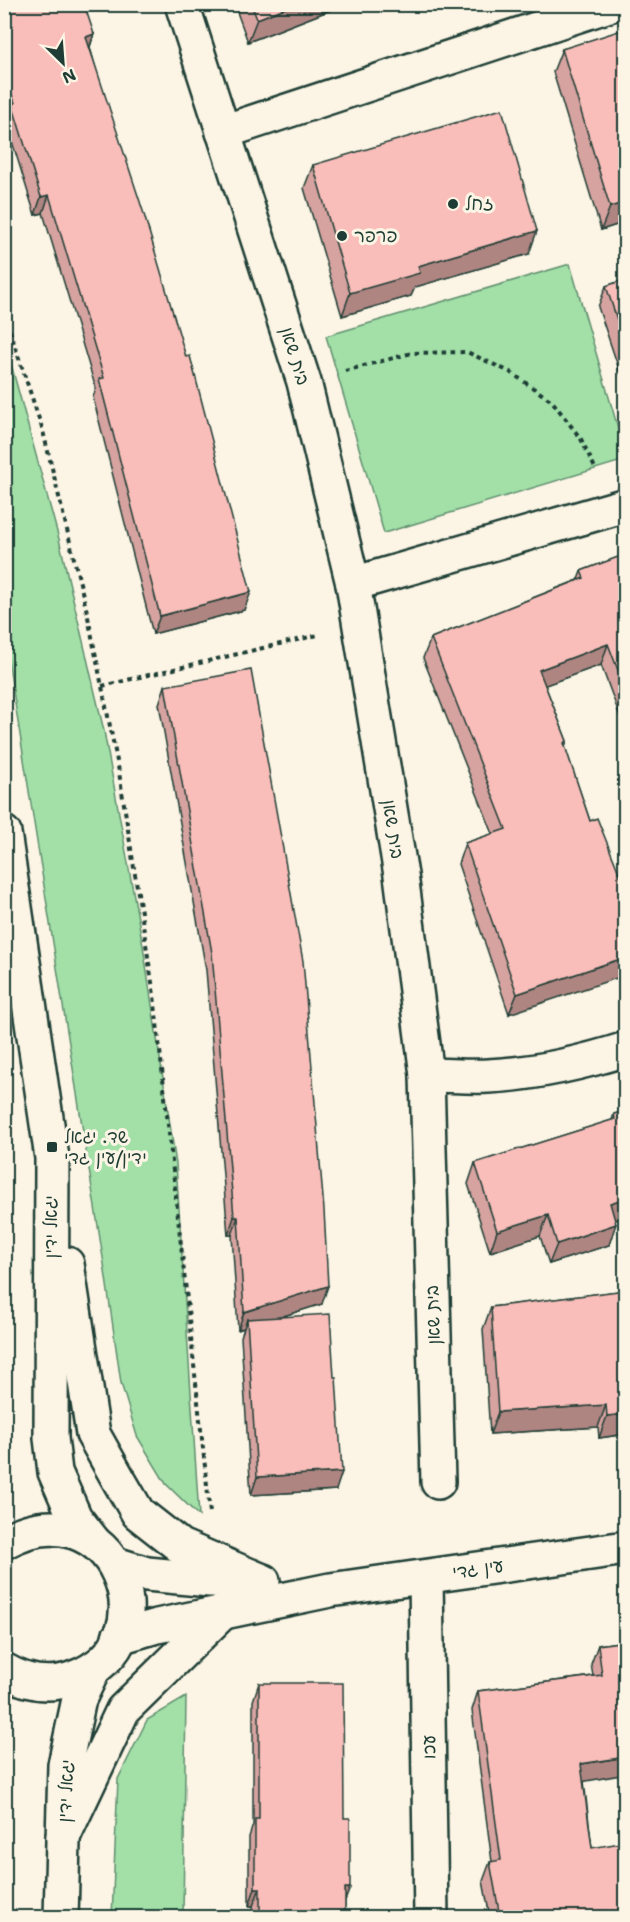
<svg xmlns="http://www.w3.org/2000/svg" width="630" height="1922" viewBox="0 0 630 1922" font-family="'Shantell Sans','Playpen Sans Hebrew',sans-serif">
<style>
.green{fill:#a2e0a8;stroke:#608e6e;stroke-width:1.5}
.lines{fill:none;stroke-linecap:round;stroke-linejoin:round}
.minor-casing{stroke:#1f3d34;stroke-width:38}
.major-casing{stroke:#1f3d34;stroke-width:38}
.path{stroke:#1f3d34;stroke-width:4;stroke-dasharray:4.5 4.5;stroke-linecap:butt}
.minor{stroke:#fcf5e5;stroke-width:33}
.major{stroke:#fcf5e5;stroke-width:33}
.wall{fill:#d7a3a0;stroke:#1f3d34;stroke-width:1.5}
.shaded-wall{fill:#af8582;stroke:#1f3d34;stroke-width:1.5}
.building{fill:#fabeba;stroke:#1f3d34;stroke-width:1.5}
.poi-dot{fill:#1f3d34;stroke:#fcf5e5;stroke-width:2}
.labels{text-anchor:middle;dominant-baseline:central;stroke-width:6;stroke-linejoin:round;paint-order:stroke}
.poi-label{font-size:18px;fill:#1f3d34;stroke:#fcf5e5;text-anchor:start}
.street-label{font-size:18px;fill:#1f3d34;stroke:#fcf5e5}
</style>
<rect width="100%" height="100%" fill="#fcf5e5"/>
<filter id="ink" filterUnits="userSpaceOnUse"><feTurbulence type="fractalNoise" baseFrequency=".0167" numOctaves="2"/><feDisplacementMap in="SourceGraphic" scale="12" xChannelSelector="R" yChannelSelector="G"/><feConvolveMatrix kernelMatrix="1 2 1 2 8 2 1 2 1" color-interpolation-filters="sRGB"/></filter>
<g filter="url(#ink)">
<g class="green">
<polygon points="570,264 625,452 625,460 384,533 326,336"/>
<polygon points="5,342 59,539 104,731 143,946 176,1164 199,1516 166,1484 137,1436 121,1383 104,1264 5,640"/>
<polygon points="186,1697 183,1917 112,1917 118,1779 147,1720"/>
</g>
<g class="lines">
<g class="minor-casing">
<g id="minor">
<path d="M182 4 304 382 353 584 401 875 427 1075C447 1075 468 1077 488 1076 533 1074 582 1063 626 1049"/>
<polyline points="223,132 612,4"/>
<polyline points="353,584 626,505"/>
<polyline points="427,1075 438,1482"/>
<polyline points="115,1564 147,1574 210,1580 263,1581"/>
<polyline points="426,1577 431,1918"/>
<polyline points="119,1637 157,1626 330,1590 626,1548"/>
</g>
</g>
<g class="major-casing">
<g id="major">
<polyline points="4,833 52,1158 51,1438 55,1472 75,1518 93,1541"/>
<polyline points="67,1264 93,1434 120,1482 138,1513 180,1546 260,1580"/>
<path d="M4 1542C112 1481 178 1641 74 1678 50 1687 26 1683 4 1670"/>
<polyline points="63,1837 123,1710 223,1612"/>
<polyline points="61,1918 65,1765 79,1699 94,1668"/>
</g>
</g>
<g class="path">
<polyline points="4,313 43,431 87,612 118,766 154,995 210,1513"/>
<polyline points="345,371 412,353 467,352 510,372 552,401 581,439 596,470"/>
<polyline points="102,686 318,635"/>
</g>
<use href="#minor" class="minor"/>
<use href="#major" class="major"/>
</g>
<g class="wall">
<polygon points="4,4 94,34 90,47 244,610 153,634 93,397 96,389 43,213 35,215 6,122 7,117 4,109"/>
<polygon points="234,4 346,4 248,42"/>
<polygon points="626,34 626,222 601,230 553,72 562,49"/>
<polygon points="313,165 529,254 415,287 411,296 342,316 304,188"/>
<polygon points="626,279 626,390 598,307 606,286"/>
<polygon points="626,554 626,729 625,730 601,665 545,685 567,741 565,747 590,821 509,1014 458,864 465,843 493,834 423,658 431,638 578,580 581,571"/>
<polygon points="165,686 322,1304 280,1317 336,1490 251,1495 241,1337 244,1328 238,1330 232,1235 228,1235 206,970 159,704"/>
<polygon points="626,1111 626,1217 615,1220 609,1245 549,1264 540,1236 490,1252 468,1184 475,1163 612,1120 614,1114"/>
<polygon points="626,1290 626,1434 599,1438 598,1427 490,1434 483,1329 491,1307"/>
<polygon points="626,1641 584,1781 592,1848 626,1917 490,1917 483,1881 490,1862 492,1862 472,1710 478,1691 593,1676 591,1664 598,1645"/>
<polygon points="259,1683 344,1818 345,1917 253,1917 253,1906 249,1906 249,1837 253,1825 253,1701"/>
</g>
<g class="shaded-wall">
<polygon points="295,4 346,4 248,42 257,19"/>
<polygon points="94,34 88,52 86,37"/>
<polygon points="49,195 43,213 35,215 41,197"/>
<polygon points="626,202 626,222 601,230 610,207"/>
<polygon points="537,231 529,254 415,287 411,296 342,316 350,293 418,266"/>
<polygon points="251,592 244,610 153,634 160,616"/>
<polygon points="608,644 601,665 532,690 539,670"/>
<polygon points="626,957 626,975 509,1014 517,994"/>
<polygon points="626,1198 626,1217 602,1224 610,1203"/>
<polygon points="548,1215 540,1236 490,1252 497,1231"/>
<polygon points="234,1217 238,1217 232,1235 228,1235"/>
<polygon points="616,1224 609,1245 549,1264 557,1244"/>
<polygon points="328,1286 322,1304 248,1327 247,1319 244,1328 238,1330 244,1312"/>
<polygon points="606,1405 598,1427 490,1434 498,1412"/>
<polygon points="626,1414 626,1434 599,1438 607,1416"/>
<polygon points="342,1472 336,1490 251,1495 257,1477"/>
<polygon points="626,1757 626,1774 575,1783 581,1764"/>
<polygon points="255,1888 260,1888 253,1906 249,1906"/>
<polygon points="345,1888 350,1888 343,1906"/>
</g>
<g class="building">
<polygon points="4,4 84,4 94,34 86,37 143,211 186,357 190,356 251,592 160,616 99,379 104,378 49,195 41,197 12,104 15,103 4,73"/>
<polygon points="251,4 295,4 257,19"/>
<polygon points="622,30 624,35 626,34 626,202 610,207 562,49"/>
<polygon points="502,109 537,231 418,266 420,273 350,293 313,165"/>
<polygon points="626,279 626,347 606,286"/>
<polygon points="626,554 626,691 608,644 539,670 567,741 564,743 590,821 597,818 626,890 626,957 517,994 465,843 506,829 431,638 584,578 581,571"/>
<polygon points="251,670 303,961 324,1210 328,1286 244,1312 238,1217 234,1217 212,953 165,686"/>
<polygon points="626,1111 626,1198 610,1203 616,1224 557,1244 548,1215 497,1231 475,1163 615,1119 614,1114"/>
<polygon points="626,1290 626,1414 607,1416 606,1405 498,1412 491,1307"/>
<polygon points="330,1314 334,1377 336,1377 342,1472 257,1477 247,1319"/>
<polygon points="626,1641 626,1757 581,1764 592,1848 626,1842 626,1917 500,1917 490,1862 501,1860 478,1691 602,1675 598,1645"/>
<polygon points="259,1683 343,1683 344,1818 350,1818 350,1888 345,1888 345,1917 260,1917 260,1888 255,1888 255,1819 259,1819"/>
</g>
</g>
<g class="poi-dot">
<circle cx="453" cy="204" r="6"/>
<circle cx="342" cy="236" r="6"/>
<rect x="46" y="1141" width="12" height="12" rx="3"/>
</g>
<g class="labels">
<g class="poi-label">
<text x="465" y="204">זחל</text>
<text x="354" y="236">פרפר</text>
<text x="64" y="1137">שד. יגאל<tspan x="64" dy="21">ידין/עין גדי</tspan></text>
</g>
<g class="street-label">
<text transform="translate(295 356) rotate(73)">בית שאן</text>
<text transform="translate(393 829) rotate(81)">בית שאן</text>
<text transform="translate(51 1227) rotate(-90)">יגאל ידין</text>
<text transform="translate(433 1315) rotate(-92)">בית שאן</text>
<text transform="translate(478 1569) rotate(-8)">עין גדי</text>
<text transform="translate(429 1747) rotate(-91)">עכו</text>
<text transform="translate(66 1791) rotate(-87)">יגאל ידין</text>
</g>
</g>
<rect width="630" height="1922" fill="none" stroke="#fcf5e5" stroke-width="24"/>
<rect x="12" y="12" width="606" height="1898" fill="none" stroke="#1f3d34" stroke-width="2" filter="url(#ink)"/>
<g transform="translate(63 63) rotate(155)" stroke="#fcf5e5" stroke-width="4.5" paint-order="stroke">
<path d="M0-4.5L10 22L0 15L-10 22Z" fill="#1f3d34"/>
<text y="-9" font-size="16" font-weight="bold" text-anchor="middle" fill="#1f3d34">N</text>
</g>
</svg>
